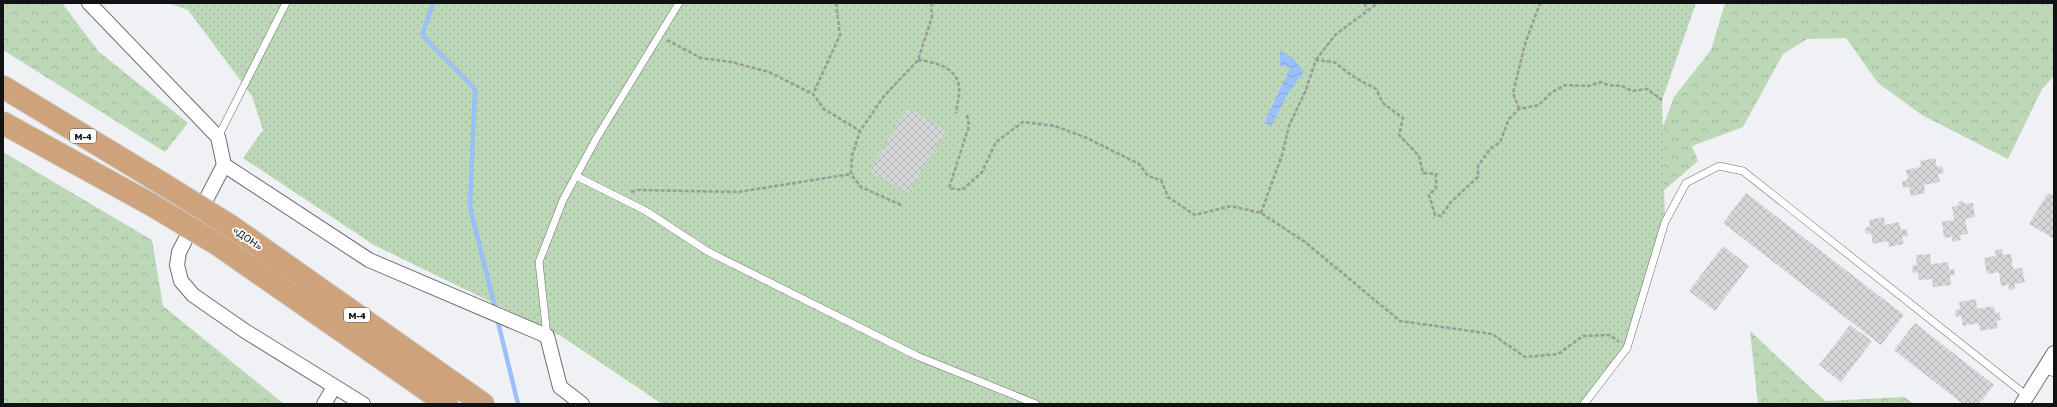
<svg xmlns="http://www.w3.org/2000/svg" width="2057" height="407" viewBox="0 0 2057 407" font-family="'Golos Text',sans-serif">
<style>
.forest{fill:url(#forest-crowns)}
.park{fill:url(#park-dots)}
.water{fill:url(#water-waves)}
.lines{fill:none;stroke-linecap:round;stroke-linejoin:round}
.stream{stroke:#9bbff8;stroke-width:4.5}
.building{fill:url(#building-cross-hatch)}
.service-casing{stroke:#6e6f71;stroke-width:8}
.minor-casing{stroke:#6e6f71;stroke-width:16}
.trunk-casing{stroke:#cbcbcb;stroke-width:24}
.path{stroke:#999a9c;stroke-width:2.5;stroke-dasharray:4 2;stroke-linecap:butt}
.service{stroke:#fff;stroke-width:7}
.minor{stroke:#fff;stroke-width:14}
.trunk{stroke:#cea27a;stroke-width:22}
.trunk-bridge-casing{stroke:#cbcbcb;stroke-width:24;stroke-linecap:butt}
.trunk-bridge{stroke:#cea27a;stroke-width:22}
.labels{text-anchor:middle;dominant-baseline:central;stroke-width:3.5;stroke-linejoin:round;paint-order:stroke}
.shield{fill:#fff;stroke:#58595a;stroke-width:1}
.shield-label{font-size:9px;font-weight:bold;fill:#111213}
.street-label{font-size:10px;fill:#111213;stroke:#fff}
</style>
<defs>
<pattern id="forest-crowns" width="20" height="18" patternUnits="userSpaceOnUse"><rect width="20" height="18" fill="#bcd8b7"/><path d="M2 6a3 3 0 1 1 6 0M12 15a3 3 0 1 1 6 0" fill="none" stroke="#a1b89c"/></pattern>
<pattern id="park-dots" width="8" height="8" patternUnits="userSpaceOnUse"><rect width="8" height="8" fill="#bcd8b7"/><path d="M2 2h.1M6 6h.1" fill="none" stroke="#a1b89c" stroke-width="1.8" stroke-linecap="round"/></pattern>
<pattern id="water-waves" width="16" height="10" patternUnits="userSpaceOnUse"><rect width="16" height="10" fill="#9bbff8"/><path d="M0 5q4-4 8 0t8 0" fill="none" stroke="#84a3d4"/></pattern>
<pattern id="building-cross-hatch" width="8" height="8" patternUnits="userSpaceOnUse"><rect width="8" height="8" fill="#d5d6d8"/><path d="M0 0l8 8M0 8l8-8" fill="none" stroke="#b6b7b8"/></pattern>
</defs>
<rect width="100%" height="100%" fill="#f0f1f4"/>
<g class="forest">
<polygon points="3,3 62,3 99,52 188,123 165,152 3,50"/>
<polygon points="1725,3 2054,3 2054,76 2042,89 2008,159 1922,115 1878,83 1846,38 1807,39 1783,54 1743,127 1692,146 1698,161 1662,192 1658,140 1674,97 1711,50"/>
<polygon points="3,152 152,240 163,306 284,404 3,404"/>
<polygon points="1750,331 1825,401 1904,397 1914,404 1758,404"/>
</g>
<polygon class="park" points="168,3 1696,3 1662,100 1665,222 1627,348 1584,404 662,404 561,336 374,245 243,158 263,130 252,96 188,10"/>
<polygon class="water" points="1280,51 1293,58 1304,72 1289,92 1271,126 1264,123 1290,68 1280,65"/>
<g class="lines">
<g class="stream">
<polyline points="433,3 422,35 475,89 470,207 496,311"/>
<polyline points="497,318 518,404"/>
</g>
</g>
<g class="building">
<polygon points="907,108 946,130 908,193 870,171"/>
<polygon points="1935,158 1937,167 1942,166 1944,173 1938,174 1940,182 1924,185 1925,193 1911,196 1909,187 1903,188 1902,181 1908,180 1906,170 1921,167 1920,161"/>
<polygon points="1746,193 1904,315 1881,345 1723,223"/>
<polygon points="2048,193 2054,196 2054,239 2029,224"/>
<polygon points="1963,201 1964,204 1973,203 1975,217 1965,219 1968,234 1960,235 1961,240 1953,242 1952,237 1944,238 1942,222 1954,220 1952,207 1959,205 1958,202"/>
<polygon points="1884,217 1885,225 1899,222 1901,230 1907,229 1908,236 1902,237 1904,244 1889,247 1888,241 1873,244 1871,233 1866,234 1865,228 1870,227 1869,220"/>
<polygon points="1723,246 1749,266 1715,311 1689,291"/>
<polygon points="2002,249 2003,255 2011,254 2013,269 2022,268 2025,282 2015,284 2015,289 2009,290 2008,285 2001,286 1999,272 1987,274 1984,258 1996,256 1995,250"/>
<polygon points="1930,254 1931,264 1948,262 1949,270 1954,269 1955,275 1950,276 1951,285 1933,287 1932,279 1919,280 1918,272 1913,273 1912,266 1917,265 1916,255"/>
<polygon points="1976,299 1977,309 1994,306 1995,313 1999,312 2001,320 1996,321 1998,328 1980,331 1979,323 1963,326 1961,316 1956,317 1955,310 1960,309 1959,302"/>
<polygon points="1915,323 1994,385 1979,404 1963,404 1894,350"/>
<polygon points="1850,325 1872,341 1841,382 1819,365"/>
</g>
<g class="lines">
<g class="service-casing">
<g id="service">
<polyline points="218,137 286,3"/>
<polyline points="576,176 646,211 707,251 917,356 1036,404"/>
<polyline points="547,336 539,262 563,200 596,139 679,3"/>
<polyline points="2044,369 2054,373"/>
<polyline points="1584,404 1627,348 1665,222 1686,183 1719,166 1743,171 2027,396"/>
</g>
</g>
<g class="minor-casing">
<g id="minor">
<polyline points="89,3 218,137 224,165 369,260 547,336 560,387 582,404"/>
<polyline points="224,165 179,252 177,265 181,281 193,295 245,331 363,404"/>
<polyline points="324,404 334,387"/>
<polyline points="2022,404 2054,353"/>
</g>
</g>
<g class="trunk-casing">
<g id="trunk">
<polyline points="3,87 163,184"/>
<polyline points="3,123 152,205"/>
<polyline points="232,227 483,404"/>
<polyline points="217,244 447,404"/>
</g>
</g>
<g class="path">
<polyline points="836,3 840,35 813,94 824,109 860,131"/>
<polyline points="1365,3 1366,10"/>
<polyline points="667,40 701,58 731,62 769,72 813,94"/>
<path d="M918 60C934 62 957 67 959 87 960 95 957 105 956 113"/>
<polyline points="1316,60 1335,35 1378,3"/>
<polyline points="1519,109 1513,93 1525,44 1540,3"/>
<polyline points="967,115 969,126 949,188 962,190 982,172 996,142 1023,122 1055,126 1087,138 1139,164 1148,176 1161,180 1168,197 1195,215 1231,206 1261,213 1305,242 1400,321 1492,334 1525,357 1558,354 1583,336 1610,335 1619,342"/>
<polyline points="631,192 637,190 738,192 851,174"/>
<polyline points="901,205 861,187 851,174 852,156 860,131 884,96 918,60 932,17 931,3"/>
<polyline points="1261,213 1282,155 1289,126 1305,92 1316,60 1334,62 1354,77 1376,89 1383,103 1403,118 1399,135 1419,156 1423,173 1436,174 1436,188 1429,195 1435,215 1441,216 1451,202 1478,177 1478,166 1490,149 1500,142 1509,119 1519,109 1539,105 1551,93 1565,85 1589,86 1601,82 1608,85 1622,86 1632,91 1647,89 1662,100"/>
</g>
<use href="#service" class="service"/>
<use href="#minor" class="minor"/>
<use href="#trunk" class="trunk"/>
<g class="trunk-bridge-casing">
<g id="trunk-bridge">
<polyline points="163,184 232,227"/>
<polyline points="152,205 217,244"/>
</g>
</g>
<use href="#trunk-bridge" class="trunk-bridge"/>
</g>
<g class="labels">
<g class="shield">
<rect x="70" y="129" width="26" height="14" rx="3"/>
<rect x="344" y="308" width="26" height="14" rx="3"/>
</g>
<g class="shield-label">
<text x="83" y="136">М-4</text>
<text x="357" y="315">М-4</text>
</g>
<g class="street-label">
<text transform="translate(248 238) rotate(35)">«ДОН»</text>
</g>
</g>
<rect width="2057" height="407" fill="none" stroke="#111213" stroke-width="8"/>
</svg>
